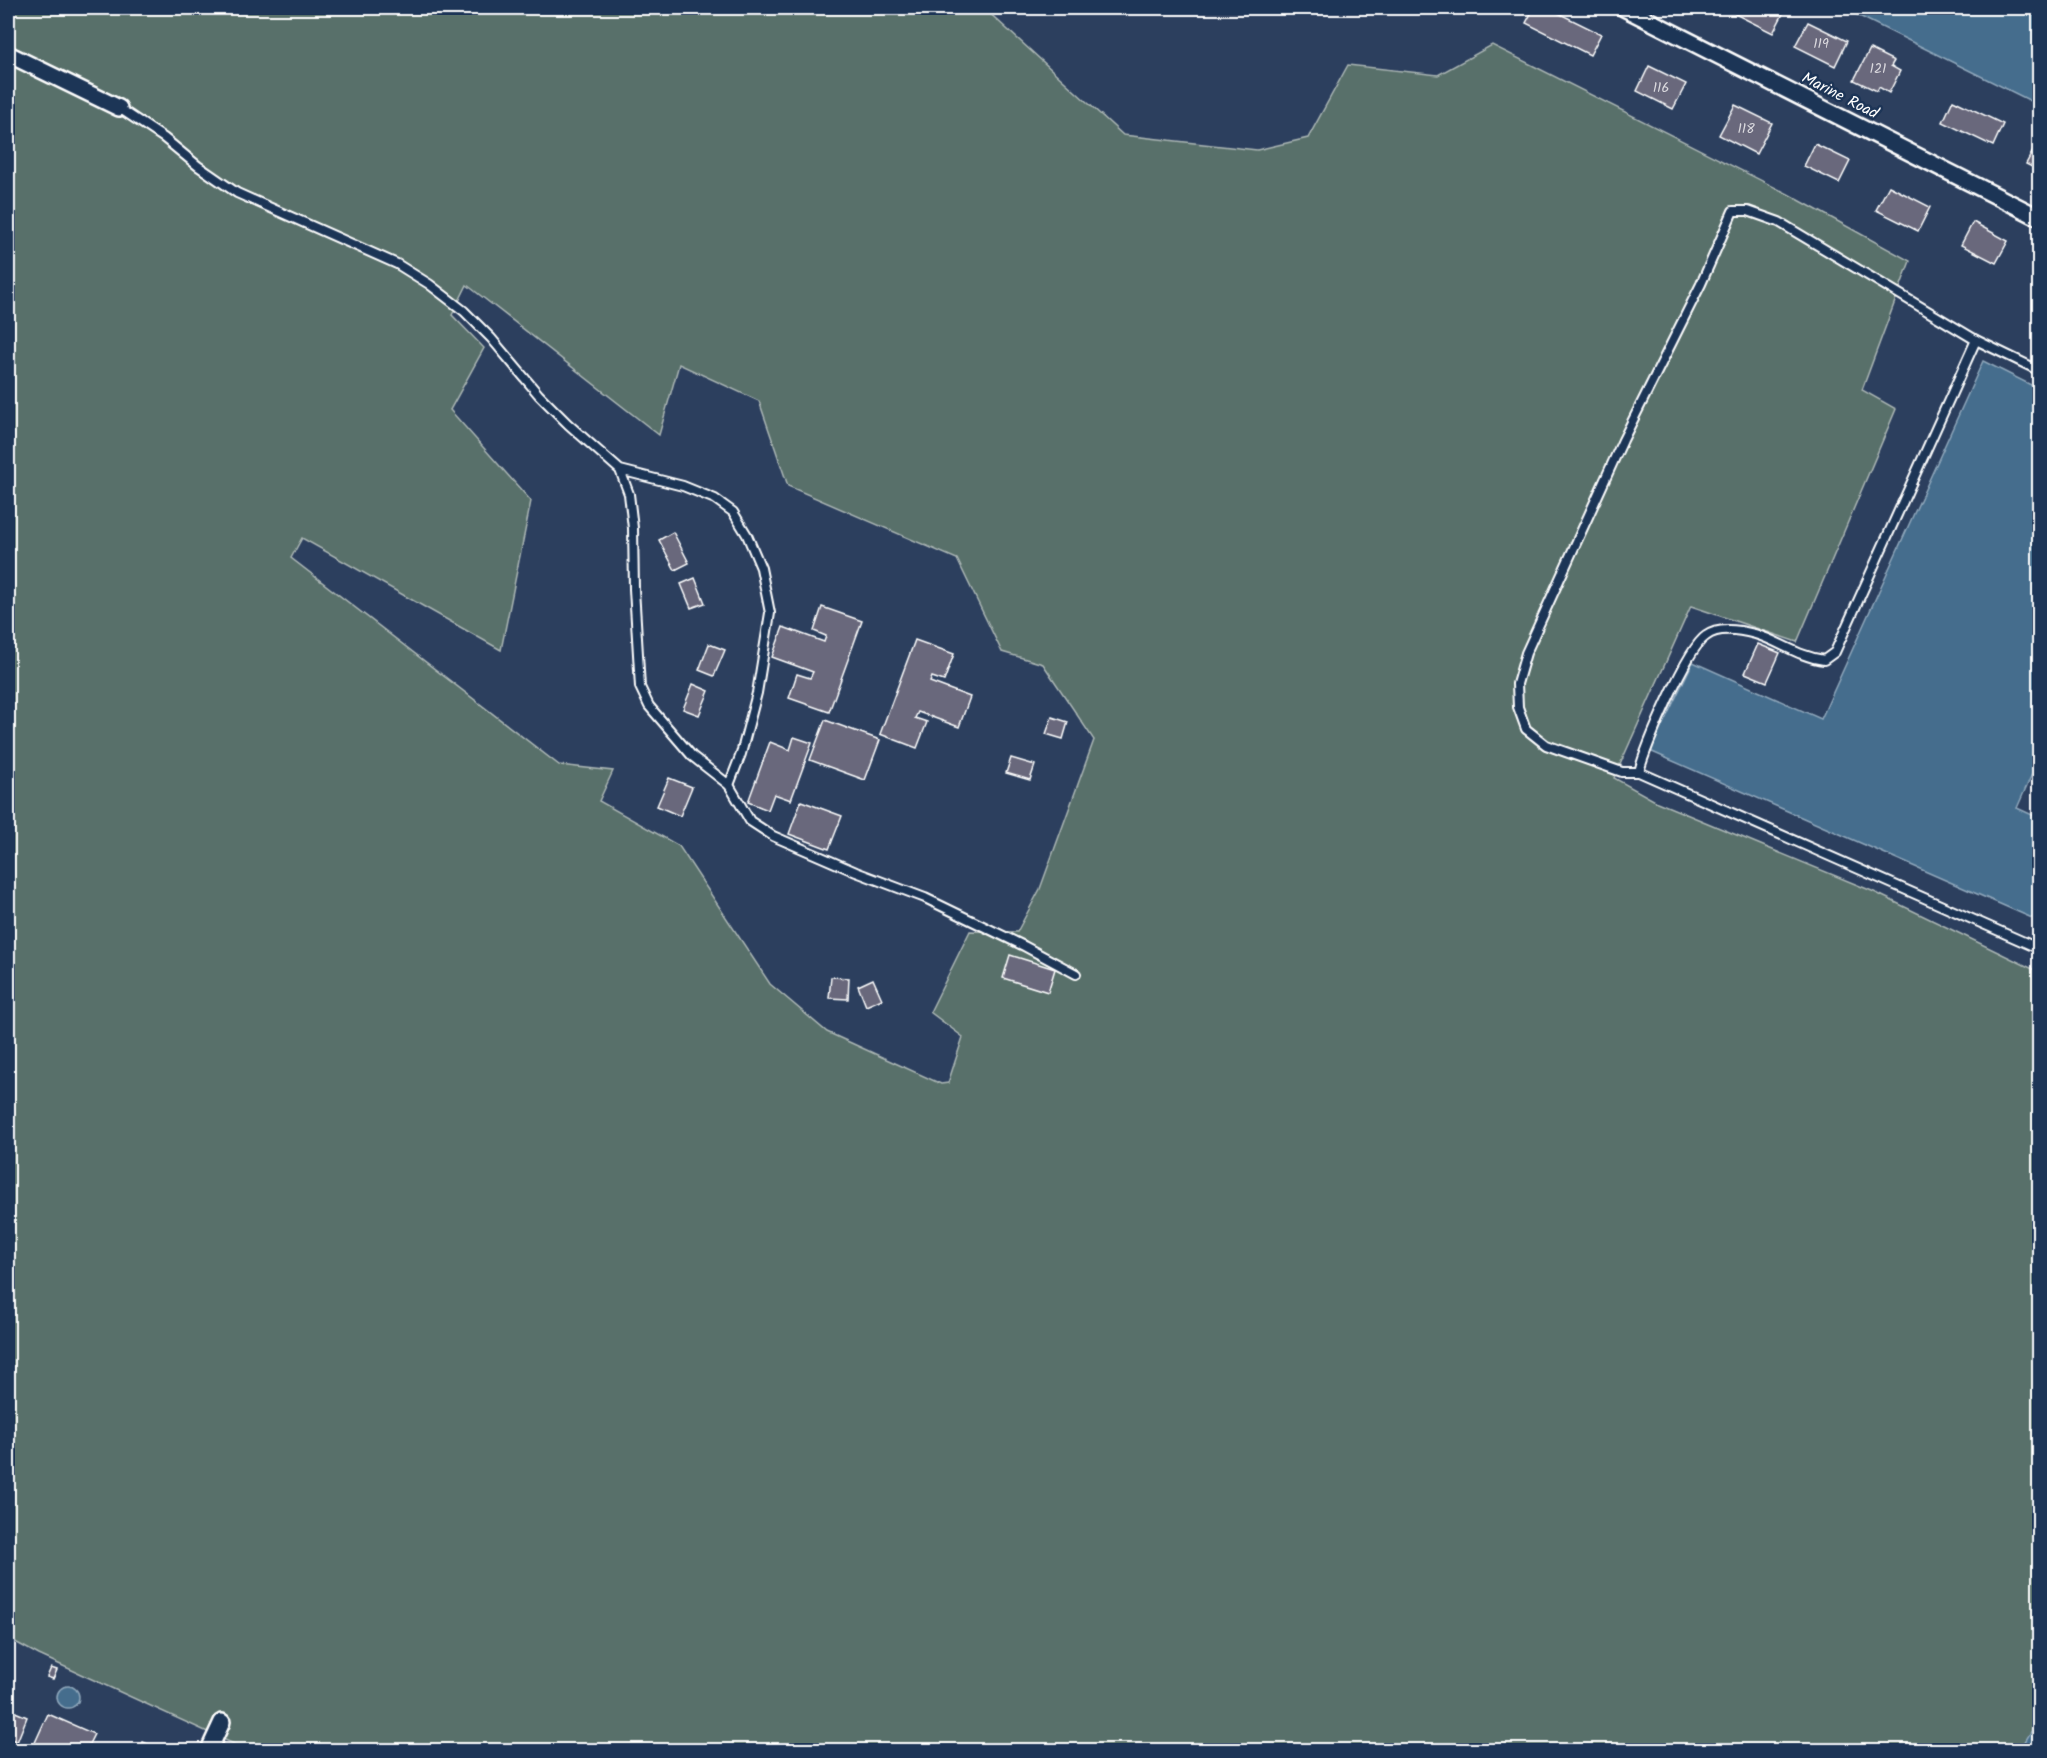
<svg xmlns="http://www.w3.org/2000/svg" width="2047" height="1758" viewBox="0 0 2047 1758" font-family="Kalam,sans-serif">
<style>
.green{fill:#586f6b;stroke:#acb7b5;stroke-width:1.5;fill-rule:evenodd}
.water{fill:#456d8d;stroke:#8fa7bb;stroke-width:1.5}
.building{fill:#69687b;stroke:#fff;stroke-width:1.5}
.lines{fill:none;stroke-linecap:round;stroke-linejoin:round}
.lane-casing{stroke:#fff;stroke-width:12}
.street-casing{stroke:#fff;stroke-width:20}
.lane{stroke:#1d3557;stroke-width:8}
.street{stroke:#1d3557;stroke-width:15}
.labels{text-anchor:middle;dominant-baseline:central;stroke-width:5;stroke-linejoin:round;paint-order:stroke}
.number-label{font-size:14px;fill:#dad9de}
.street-label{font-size:16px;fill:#fff;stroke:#1d3557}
</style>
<rect width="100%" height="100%" fill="#2c3f5e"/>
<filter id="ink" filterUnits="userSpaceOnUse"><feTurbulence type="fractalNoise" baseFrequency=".0167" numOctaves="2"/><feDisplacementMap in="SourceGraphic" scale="12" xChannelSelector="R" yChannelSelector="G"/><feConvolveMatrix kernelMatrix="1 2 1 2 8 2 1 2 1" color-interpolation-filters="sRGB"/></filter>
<g filter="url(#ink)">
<path class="green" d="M8 8H984L1123 135 1257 150 1308 138 1348 65 1438 75 1492 45 1788 194 1910 261 1862 390 1896 409 1797 642 1691 606 1614 778 1657 802 1872 891 2039 972 2040 1715 2038 1722 2020 1750H247L39 1655 8 1638ZM467 285 659 435 679 364 759 401 788 486 957 559 1002 652 1043 664 1094 740 1040 889 1017 932 970 931 930 1012 963 1037 948 1083 941 1084 827 1032 770 984 679 846 599 801 613 771 559 765 291 558 302 538 501 650 531 501 450 410 484 348 452 315Z"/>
<g class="water">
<polygon points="1843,8 2034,8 2039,10 2039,105"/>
<polygon points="1983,361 2039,389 2039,758 2017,808 2039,818 2039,921 1650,751 1693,662 1821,719"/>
<circle cx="68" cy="1697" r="11"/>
<polygon points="2039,1715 2039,1750 2020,1750 2037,1722"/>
</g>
<g class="building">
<polygon points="1534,8 1548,8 1601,34 1590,55 1526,23"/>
<polygon points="1739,8 1786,8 1773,33 1735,14"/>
<polygon points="1808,22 1847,41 1835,66 1795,46"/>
<polygon points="1870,49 1894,61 1891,66 1900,71 1889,93 1879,87 1877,91 1854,80"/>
<polygon points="1649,66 1686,84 1673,109 1637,91"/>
<polygon points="1953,100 2003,124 1993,146 1943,122"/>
<polygon points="1735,105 1772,123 1756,154 1719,135"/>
<polygon points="2040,138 2040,171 2026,164"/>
<polygon points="1815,144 1850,161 1839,183 1804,166"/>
<polygon points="1889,186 1930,207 1918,231 1876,210"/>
<polygon points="1973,222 2008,241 1996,263 1961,245"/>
<polygon points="673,532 689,563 675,570 659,540"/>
<polygon points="695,578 705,603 691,608 681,584"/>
<polygon points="822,607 862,621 829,712 789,698 797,674 810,678 813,672 772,657 783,627 824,642 826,636 814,631"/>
<polygon points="915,640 954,654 944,681 932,677 930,682 970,697 959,727 918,712 915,718 927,722 917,748 880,734"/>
<polygon points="709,644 725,650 714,676 699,670"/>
<polygon points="1758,644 1780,653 1767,682 1745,673"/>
<polygon points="693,684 709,691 699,715 683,709"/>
<polygon points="1052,717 1068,722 1063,739 1046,734"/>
<polygon points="825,720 880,740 865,780 810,760"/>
<polygon points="794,737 812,743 791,800 774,794 768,810 748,802 770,742 790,750"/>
<polygon points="1011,758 1035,765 1030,780 1006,773"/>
<polygon points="669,778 692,787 680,816 657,806"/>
<polygon points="801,801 842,816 829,849 789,834"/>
<polygon points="1010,955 1055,969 1048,992 1003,978"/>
<polygon points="831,977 849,978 848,999 829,998"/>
<polygon points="873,979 882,999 866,1006 858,986"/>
<polygon points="51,1668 57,1670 53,1679 47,1677"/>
<polygon points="8,1709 27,1717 17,1742 8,1737"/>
<polygon points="48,1714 94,1734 86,1750 56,1750 48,1747 46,1750 42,1750 33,1747"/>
<polygon points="143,1742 160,1749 160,1750 140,1750"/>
</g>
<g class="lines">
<g class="lane-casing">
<g id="lane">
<polyline points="119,108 164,138 198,166 237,193 397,264 429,284 464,311 491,338 539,395 568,424 620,470 683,486 715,499 733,512 747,535 761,568 770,613 757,693 741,754 729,785 692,756 649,706 640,687 634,589 633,528 629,494 620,470"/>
<polyline points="2040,371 1976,340 1779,222 1748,211 1733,211 1701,284 1623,440 1526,653 1517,684 1518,707 1526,729 1546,745 1622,772 1639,772 2040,949"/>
<path d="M1639 772C1645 748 1687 648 1706 636 1719 626 1740 630 1755 634 1779 641 1799 657 1824 660L1835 652 1976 340"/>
<polyline points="729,785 750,821 773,836 856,872 925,898 1024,946 1076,974"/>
</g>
</g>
<g class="street-casing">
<g id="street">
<polyline points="1624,8 2040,218"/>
<polyline points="8,54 119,108"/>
<polyline points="209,1750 222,1722"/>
</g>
</g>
<use href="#lane" class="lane"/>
<use href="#street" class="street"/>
</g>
</g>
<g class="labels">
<g class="number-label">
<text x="1821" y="44">119</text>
<text x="1878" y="69">121</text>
<text x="1661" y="88">116</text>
<text x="1746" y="129">118</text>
</g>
<g class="street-label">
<text transform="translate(1840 96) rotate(27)">Marine Road</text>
</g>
</g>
<rect width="2047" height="1758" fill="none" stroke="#1d3557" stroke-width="30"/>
<rect x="15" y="15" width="2017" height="1728" fill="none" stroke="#fff" stroke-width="2" filter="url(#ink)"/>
</svg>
